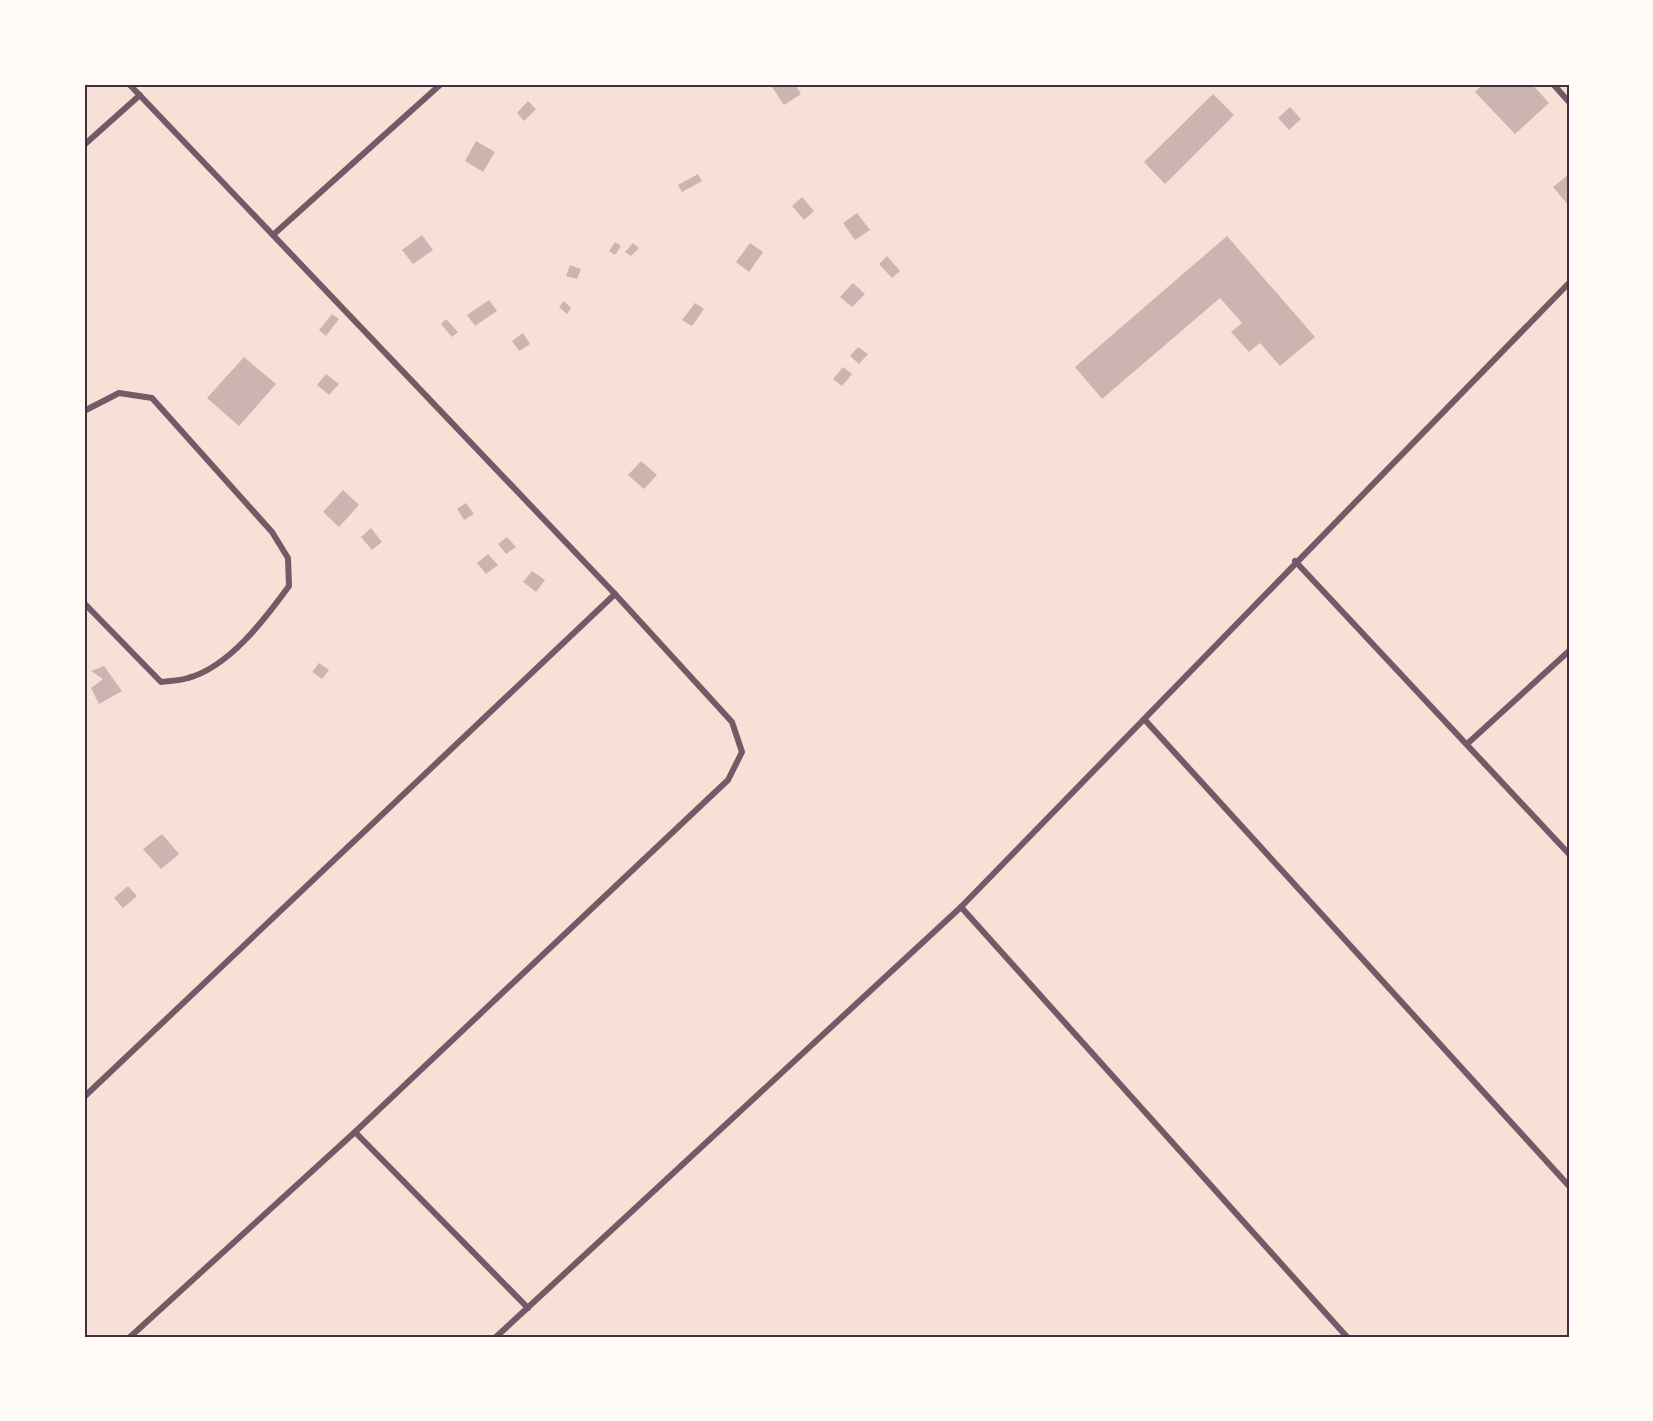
<svg xmlns="http://www.w3.org/2000/svg" width="1653" height="1421" viewBox="0 0 1653 1421" font-family="'Sofia Sans Condensed',sans-serif">
<style>
.building{fill:#ccb4b1}
.lines{fill:none;stroke-linecap:round;stroke-linejoin:round}
.minor{stroke:#755966;stroke-width:6}
.neatline{fill:none;stroke:#4a2c40;stroke-width:2}
</style>
<rect width="100%" height="100%" fill="#f7e1d7"/>
<g class="building">
<polygon points="770,84 795,84 801,94 784,105"/>
<polygon points="1483,84 1532,84 1549,103 1515,134 1475,92"/>
<polygon points="1213,94 1234,115 1165,184 1144,162"/>
<polygon points="528,101 536,109 524,121 517,113"/>
<polygon points="1290,107 1301,119 1289,130 1278,118"/>
<polygon points="476,141 495,152 483,172 465,161"/>
<polygon points="698,174 702,181 682,192 678,185"/>
<polygon points="1569,174 1569,206 1553,187"/>
<polygon points="802,197 814,211 804,220 792,206"/>
<polygon points="857,213 870,230 855,240 843,223"/>
<polygon points="422,235 433,250 413,264 402,250"/>
<polygon points="1227,236 1315,337 1280,366 1260,343 1249,352 1231,332 1242,323 1220,298 1102,399 1075,367"/>
<polygon points="615,242 621,246 615,255 609,251"/>
<polygon points="633,243 639,248 631,256 625,252"/>
<polygon points="750,243 763,252 749,272 736,262"/>
<polygon points="887,256 900,271 892,278 879,264"/>
<polygon points="570,265 581,269 577,279 566,276"/>
<polygon points="853,283 865,294 852,307 840,297"/>
<polygon points="489,300 497,311 475,326 467,315"/>
<polygon points="564,301 571,308 567,314 559,307"/>
<polygon points="695,303 704,309 692,326 682,320"/>
<polygon points="332,314 339,319 326,336 319,330"/>
<polygon points="446,319 458,332 452,337 441,324"/>
<polygon points="523,333 530,344 519,351 512,341"/>
<polygon points="858,347 868,354 859,364 850,356"/>
<polygon points="244,357 276,384 239,426 207,398"/>
<polygon points="843,367 852,374 842,386 833,379"/>
<polygon points="326,374 339,384 329,395 317,385"/>
<polygon points="641,461 657,475 644,489 628,475"/>
<polygon points="343,490 359,505 339,527 323,512"/>
<polygon points="466,503 474,514 464,520 457,509"/>
<polygon points="371,528 382,542 372,550 361,537"/>
<polygon points="507,537 516,547 506,554 498,544"/>
<polygon points="488,554 498,565 486,574 477,563"/>
<polygon points="532,571 545,580 536,592 523,582"/>
<polygon points="319,663 329,670 322,679 312,672"/>
<polygon points="104,666 122,691 99,704 91,688 103,679 91,671"/>
<polygon points="162,834 179,854 161,869 143,849"/>
<polygon points="128,886 137,896 123,908 114,898"/>
</g>
<g class="lines">
<g class="minor">
<polyline points="129,84 615,594 732,722 742,752 728,780 355,1132 130,1337"/>
<polyline points="1553,84 1569,102"/>
<polyline points="84,145 140,95"/>
<polyline points="273,235 441,84"/>
<path d="M84 411 119 393 152 398 272 532 288 558 289 586C265 619 229 667 188 678 179 681 169 681 161 682L84 603"/>
<polyline points="1295,561 1569,854"/>
<polyline points="1145,720 1569,1186"/>
<polyline points="1467,744 1569,651"/>
<polyline points="961,907 1347,1337"/>
<polyline points="84,1097 615,594"/>
<polyline points="355,1132 528,1308"/>
<polyline points="496,1337 961,907 1569,283"/>
</g>
</g>
<rect width="1653" height="1421" fill="none" stroke="#fffaf5" stroke-width="171"/>
<rect x="86" y="86" width="1482" height="1250" class="neatline"/>
</svg>
